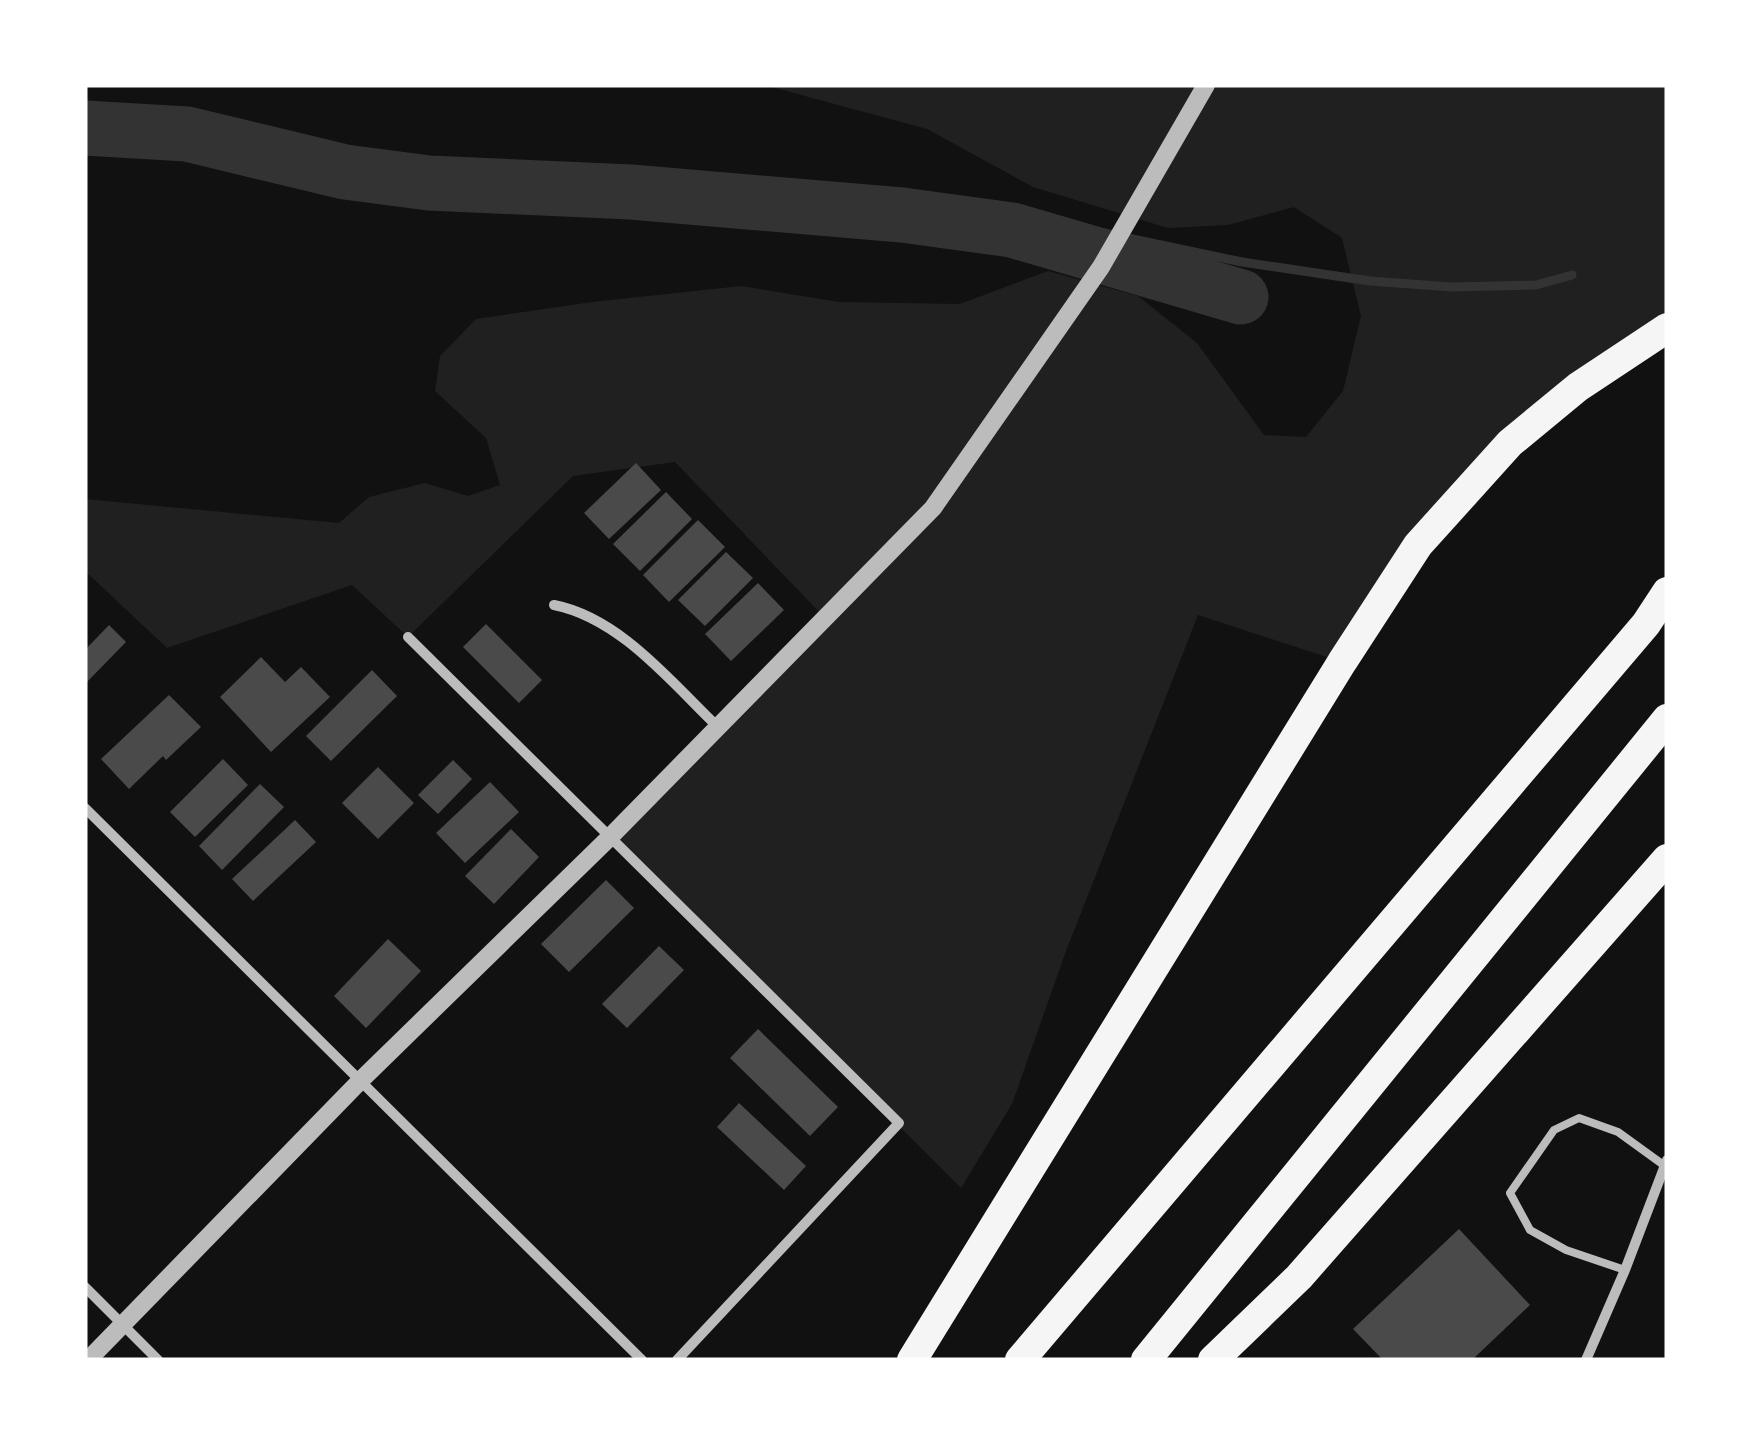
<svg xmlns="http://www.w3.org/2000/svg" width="1752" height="1445" viewBox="0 0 1752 1445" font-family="'DejaVu Sans',sans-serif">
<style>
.green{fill:#202020}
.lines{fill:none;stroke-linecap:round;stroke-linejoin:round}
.stream{stroke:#333;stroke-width:9}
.river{stroke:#333;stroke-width:55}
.building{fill:#4a4a4a}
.service{stroke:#bcbcbc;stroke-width:8}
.minor{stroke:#bcbcbc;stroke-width:10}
.tertiary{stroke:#bcbcbc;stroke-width:18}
.motorway{stroke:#f5f5f5;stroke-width:30}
</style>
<rect width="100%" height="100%" fill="#111"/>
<polygon class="green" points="764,85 1667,85 1667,328 1510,444 1342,662 1198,615 1066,951 1012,1104 961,1188 610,837 825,618 675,462 573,476 408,637 352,585 167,648 85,571 85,499 339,523 369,497 425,483 468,496 500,485 486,438 435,391 440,356 476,319 592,302 741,286 839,302 960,304 1048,271 1138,296 1197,343 1264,435 1306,437 1343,391 1361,316 1342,238 1294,207 1228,225 1168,228 1033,187 927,129"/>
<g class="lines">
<polyline class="stream" points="163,146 792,189 1085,229 1242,262 1370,281 1452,287 1536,285 1572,275"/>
<polyline class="river" points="85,128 187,134 345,172 429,183 631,192 902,215 1012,230 1241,297"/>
</g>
<g class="building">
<polygon points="636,463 661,490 609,539 584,513"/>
<polygon points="666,492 692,519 640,571 613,544"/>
<polygon points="698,520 725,547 669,602 643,575"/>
<polygon points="726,552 753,578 705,626 678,600"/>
<polygon points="758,583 784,610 731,661 705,634"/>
<polygon points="486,624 542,680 519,703 463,647"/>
<polygon points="109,625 126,642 85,684 85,650"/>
<polygon points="261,657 285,682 301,667 330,697 271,752 220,697"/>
<polygon points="372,670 397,696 331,761 306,736"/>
<polygon points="169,695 201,727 166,760 163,756 129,789 101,759"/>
<polygon points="223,759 248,785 195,837 170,812"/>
<polygon points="453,760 472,779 438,814 418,795"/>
<polygon points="378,767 414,803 378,839 342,803"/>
<polygon points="490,782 519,812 465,863 436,833"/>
<polygon points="260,784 284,807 222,870 199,846"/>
<polygon points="295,820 316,842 253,901 232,879"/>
<polygon points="511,829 539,857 494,904 465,876"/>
<polygon points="606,880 634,908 569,972 541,944"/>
<polygon points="388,939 421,971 366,1028 334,996"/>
<polygon points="659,946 684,970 627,1028 602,1004"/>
<polygon points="758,1029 838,1107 810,1136 730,1058"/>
<polygon points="739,1103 806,1166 784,1190 717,1127"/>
<polygon points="1459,1229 1530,1305 1472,1360 1383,1360 1353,1329"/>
</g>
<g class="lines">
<polyline class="service" points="1625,1270 1566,1250 1530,1230 1510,1193 1554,1130 1579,1118 1618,1132 1665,1166"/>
<g class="minor">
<path d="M554 605C620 618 671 682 718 727"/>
<polyline points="408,637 899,1123 677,1360"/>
<polyline points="85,808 642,1360"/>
<polyline points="85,1287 158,1360"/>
<polyline points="1586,1360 1625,1270 1667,1160"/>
</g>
<polyline class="tertiary" points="88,1360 361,1080 610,837 933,508 1101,267 1206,85"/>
<g class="motorway">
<polyline points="912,1360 1342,662 1418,545 1510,443 1578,387 1667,328"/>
<polyline points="1020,1360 1646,624 1667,592"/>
<polyline points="1146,1360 1667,719"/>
<polyline points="1213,1360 1299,1277 1667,859"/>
</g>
</g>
<rect width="1752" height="1445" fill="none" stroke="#ffffff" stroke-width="175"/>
</svg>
